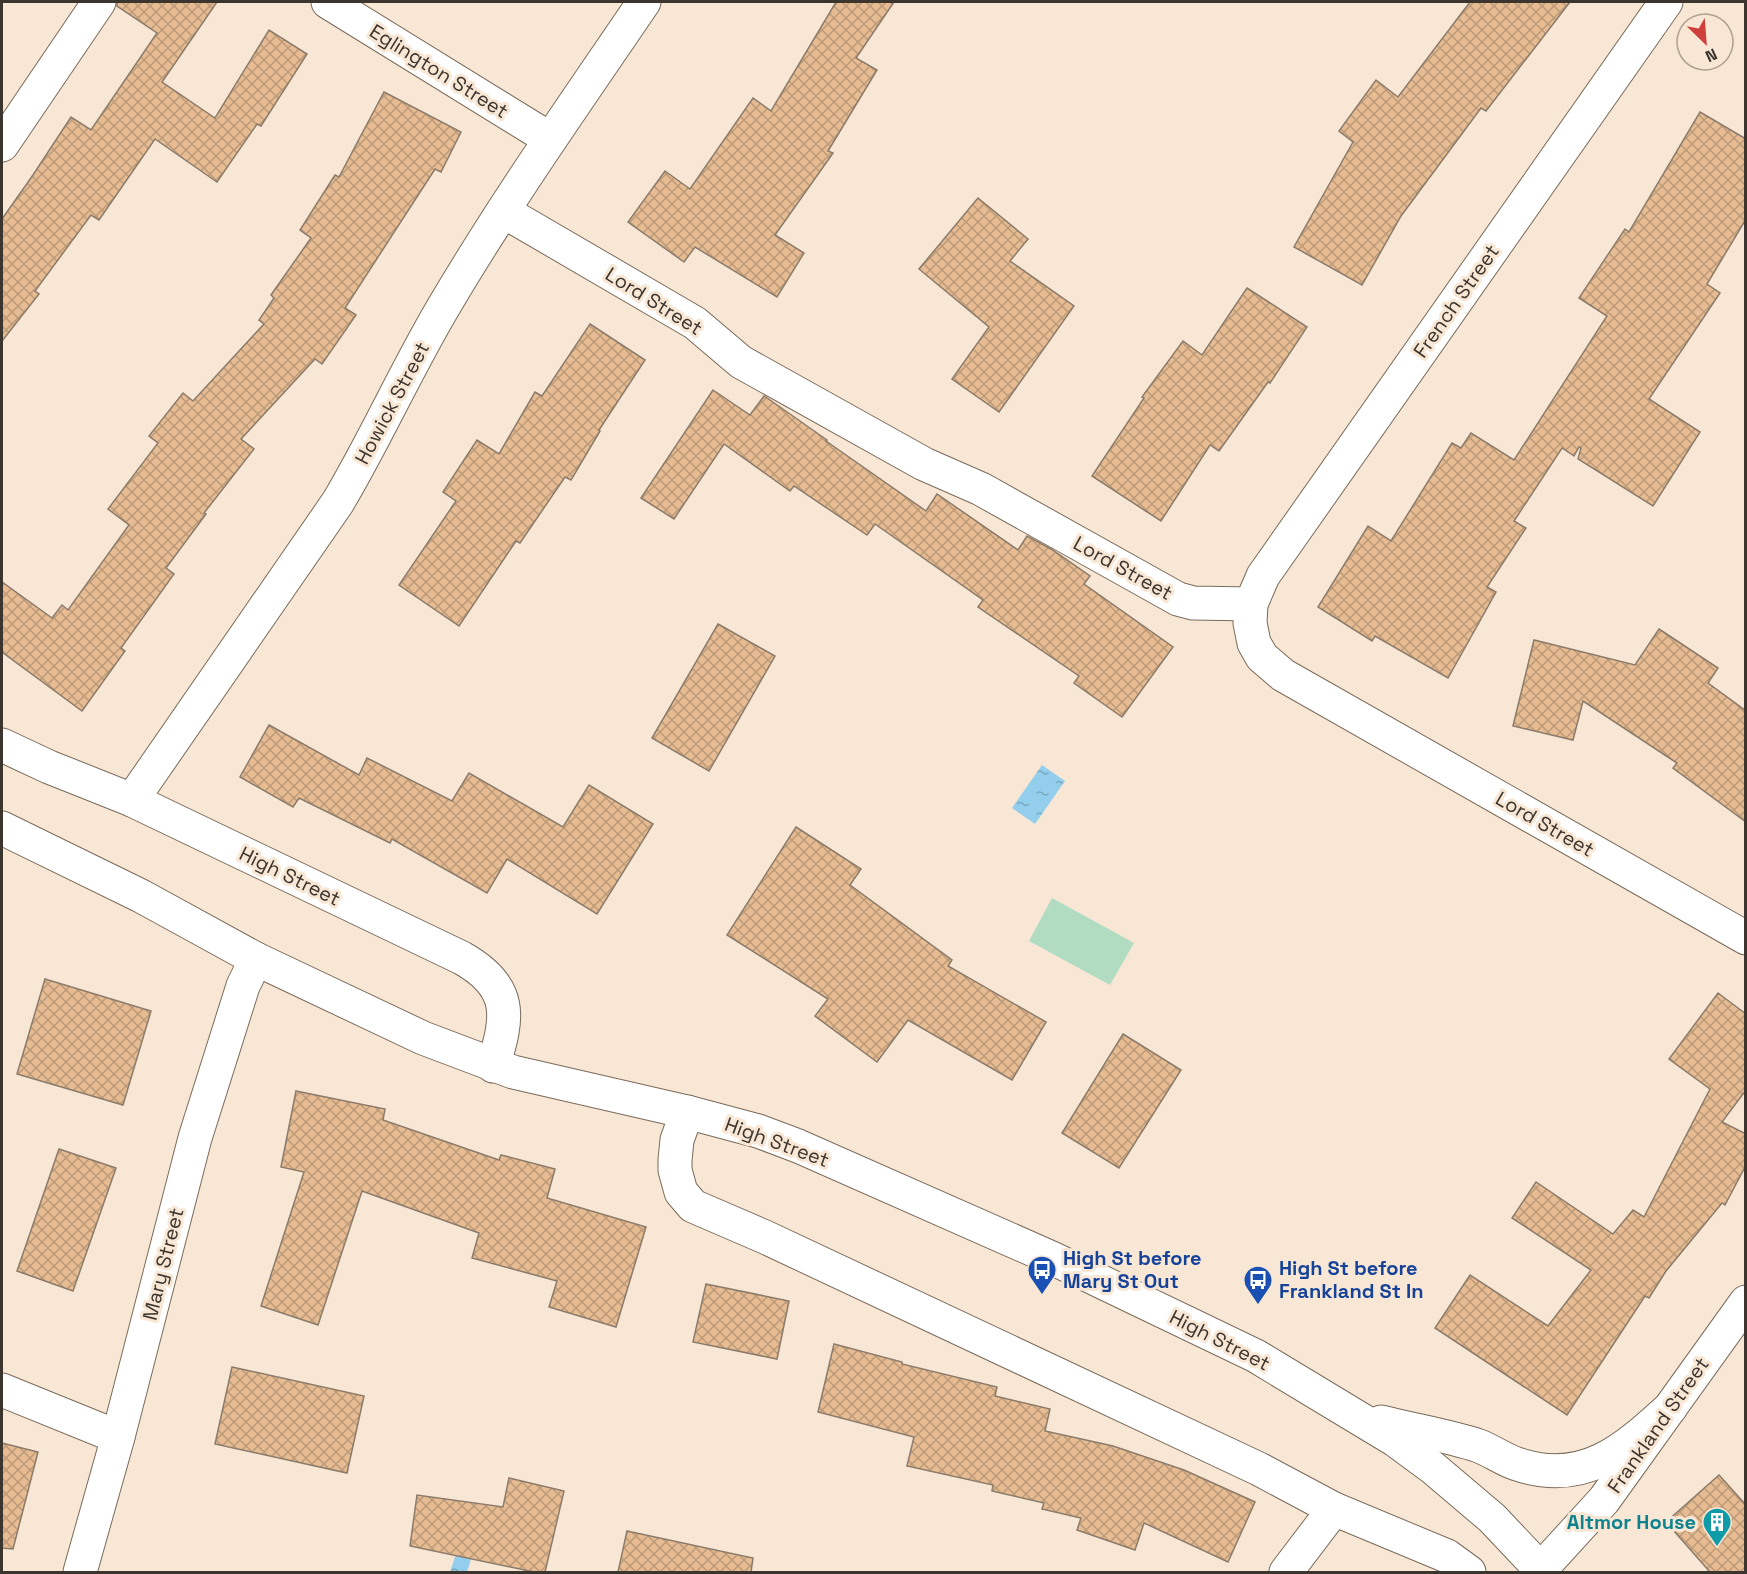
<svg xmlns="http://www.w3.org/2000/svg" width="1747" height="1574" viewBox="0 0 1747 1574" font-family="'Space Grotesk',sans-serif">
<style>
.green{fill:#b1dcc1}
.water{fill:url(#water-ripples)}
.building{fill:url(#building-cross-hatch);stroke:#8b7b6b;stroke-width:1.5}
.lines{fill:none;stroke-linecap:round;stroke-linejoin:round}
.street-casing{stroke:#7a6b5a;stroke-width:35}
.secondary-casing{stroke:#7a6b5a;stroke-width:35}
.street{stroke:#fff;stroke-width:33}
.secondary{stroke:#fff;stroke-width:33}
.labels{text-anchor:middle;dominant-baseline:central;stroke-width:6;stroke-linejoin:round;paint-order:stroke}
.street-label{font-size:20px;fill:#3c352e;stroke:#f9e7d5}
.transit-label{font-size:20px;font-weight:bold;fill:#164399;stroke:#f9e7d5;text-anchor:start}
.culture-label{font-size:20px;font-weight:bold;fill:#0d838f;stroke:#f9e7d5;text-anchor:end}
</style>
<defs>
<pattern id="water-ripples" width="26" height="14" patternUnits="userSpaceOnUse" patternTransform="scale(1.5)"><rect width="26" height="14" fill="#93ceed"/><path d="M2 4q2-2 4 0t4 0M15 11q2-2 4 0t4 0" fill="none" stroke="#79a8c0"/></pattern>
<pattern id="building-cross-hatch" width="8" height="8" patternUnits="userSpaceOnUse" patternTransform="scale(1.5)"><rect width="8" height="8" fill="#e7bc92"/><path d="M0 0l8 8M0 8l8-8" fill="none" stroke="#bc9a78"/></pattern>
</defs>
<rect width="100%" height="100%" fill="#f9e7d5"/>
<polygon class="green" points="1052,898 1134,943 1110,985 1029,941"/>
<g class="water">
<polygon points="1042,765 1065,781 1035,824 1012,808"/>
<polygon points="457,1551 472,1556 467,1572 450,1572"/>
</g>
<g class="building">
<polygon points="117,2 217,2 162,82 215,118 269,30 307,54 261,126 257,124 217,182 155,139 99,220 91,215 35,291 39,294 2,341 2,219 33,175 71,117 91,130 157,33 117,6"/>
<polygon points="836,2 894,2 856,58 877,70 828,151 833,153 775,235 804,253 777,297 695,247 684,262 628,222 665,171 690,189 753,98 771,111"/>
<polygon points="1470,2 1570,2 1486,111 1481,108 1401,216 1362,285 1294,247 1353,142 1339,131 1376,80 1398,97"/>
<polygon points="384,92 461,132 441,172 435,169 345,308 356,315 322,364 315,359 241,439 254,449 204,513 206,514 166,568 174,574 121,648 125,651 82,711 2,652 2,582 52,618 62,605 68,610 129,525 108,509 158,443 149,436 183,393 193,401 264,324 259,320 274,298 271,295 311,238 300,230 335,175 339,177"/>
<polygon points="1700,112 1746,139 1746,219 1707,284 1720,293 1649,399 1700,432 1653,506 1578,459 1581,448 1579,447 1574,456 1562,448 1514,521 1526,528 1487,587 1496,592 1448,678 1375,636 1372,641 1318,607 1368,526 1391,541 1452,443 1461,448 1471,433 1514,460 1607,316 1579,298 1625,229 1629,232"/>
<polygon points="978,198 1028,239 1010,261 1074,306 999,412 952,379 989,327 919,269"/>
<polygon points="1247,288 1307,327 1270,383 1268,382 1219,451 1210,445 1161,521 1092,476 1144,398 1142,397 1183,341 1202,355"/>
<polygon points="590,324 645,360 599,430 600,431 571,480 565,477 520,543 516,541 459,626 399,585 456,501 443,492 477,440 499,454 535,392 542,396"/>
<polygon points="713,390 750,415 764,396 770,400 827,440 826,441 926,511 937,494 1018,550 1027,536 1051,549 1090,576 1084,584 1173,647 1122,717 1074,683 1079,676 978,607 983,600 875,524 867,535 794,486 790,491 724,444 674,519 641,498"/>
<polygon points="718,624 775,656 709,771 652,738"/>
<polygon points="1659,629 1718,668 1708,683 1746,711 1746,822 1673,768 1677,763 1583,701 1573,740 1513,726 1534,640 1635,665"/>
<polygon points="269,725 359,775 367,758 452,801 469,773 563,827 589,785 653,824 597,914 507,859 487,893 392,839 390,843 299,798 293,807 240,777"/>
<polygon points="796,827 861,869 850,885 952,960 948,966 1046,1022 1012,1080 908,1020 877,1062 815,1016 828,999 727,935"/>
<polygon points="45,979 151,1011 123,1105 17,1074"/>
<polygon points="1718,993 1746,1014 1746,1090 1722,1122 1746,1134 1746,1165 1725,1205 1722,1203 1666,1271 1649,1298 1645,1296 1567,1415 1435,1328 1470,1275 1548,1326 1591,1270 1512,1218 1536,1182 1613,1234 1633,1210 1644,1217 1710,1089 1669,1059"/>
<polygon points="1123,1034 1181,1070 1119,1168 1062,1133"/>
<polygon points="296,1091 385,1109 383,1120 499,1160 501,1155 555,1169 547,1198 646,1227 616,1327 549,1307 557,1281 472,1258 479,1233 362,1191 318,1325 261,1306 304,1172 281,1167"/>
<polygon points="59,1149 116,1168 73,1291 17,1271"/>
<polygon points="706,1284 789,1301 777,1359 693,1342"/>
<polygon points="834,1344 902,1362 902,1364 997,1387 995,1396 1050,1409 1045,1431 1113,1446 1184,1470 1255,1502 1228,1562 1144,1523 1135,1550 1077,1530 1081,1518 1042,1509 1044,1503 992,1491 993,1485 907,1466 914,1437 818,1412"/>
<polygon points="232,1367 364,1396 347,1473 215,1444"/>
<polygon points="2,1443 38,1452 13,1549 2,1548"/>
<polygon points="1719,1475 1746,1505 1746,1572 1710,1572 1666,1522"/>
<polygon points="509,1478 564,1491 545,1572 534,1572 410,1546 417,1495 503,1507"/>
<polygon points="627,1531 753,1558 751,1572 618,1572"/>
</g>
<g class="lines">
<g class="street-casing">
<g id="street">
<polyline points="328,2 550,139"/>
<polyline points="1666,2 1263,576 1251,604 1250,623 1254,643 1262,657 1283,675 1746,938"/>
<polyline points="2,145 99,2"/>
<polyline points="503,211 695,323 741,362 924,464 981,489 1178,599 1193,603 1251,604"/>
<path d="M2 745 49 767 132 800 462 958C513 987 509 1016 493 1066"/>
<path d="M132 800 338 502C376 438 406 370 444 306 506 201 576 102 644 2"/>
<polyline points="687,1112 677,1140 675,1160 675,1170 681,1192 693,1206 765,1237 1259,1469 1334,1509 1447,1556 1469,1572"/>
<polyline points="2,1390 118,1437"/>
<polyline points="1541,1569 1604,1500 1746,1302"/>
<polyline points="80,1572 118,1437 195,1138 243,986 256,959"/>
<polyline points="1286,1572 1334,1509"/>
</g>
</g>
<g class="secondary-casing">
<g id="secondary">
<polyline points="2,828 141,896 256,959 423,1038 513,1072 687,1112 758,1131 798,1146 1054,1259 1256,1356 1395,1440 1433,1468 1492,1518 1543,1572"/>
<path d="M1381 1422C1412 1430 1449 1436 1479 1446 1492 1451 1504 1460 1517 1464 1584 1487 1625 1449 1671 1407"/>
</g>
</g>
<use href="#street" class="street"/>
<use href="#secondary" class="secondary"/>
</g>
<defs>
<g id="bus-pin" transform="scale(1.5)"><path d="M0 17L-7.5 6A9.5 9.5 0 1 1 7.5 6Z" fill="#1a4fb4" stroke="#f9e7d5"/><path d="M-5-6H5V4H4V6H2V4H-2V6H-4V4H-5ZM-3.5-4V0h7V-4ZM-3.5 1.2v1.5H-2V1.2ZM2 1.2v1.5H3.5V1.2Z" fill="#fff"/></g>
<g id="building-pin" transform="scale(1.5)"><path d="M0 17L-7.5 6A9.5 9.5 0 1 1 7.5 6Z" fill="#0f9aa8" stroke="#f9e7d5"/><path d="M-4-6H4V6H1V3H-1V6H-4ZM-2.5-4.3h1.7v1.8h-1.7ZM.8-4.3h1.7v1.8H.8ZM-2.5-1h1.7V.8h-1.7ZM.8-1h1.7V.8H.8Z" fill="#fff"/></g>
</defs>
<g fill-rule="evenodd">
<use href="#bus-pin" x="1042" y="1270"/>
<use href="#bus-pin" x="1258" y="1280"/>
<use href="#building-pin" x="1717" y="1522"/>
</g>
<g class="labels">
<g class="street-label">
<text transform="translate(439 71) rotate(32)">Eglington Street</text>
<text transform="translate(654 301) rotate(32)">Lord Street</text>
<text transform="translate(1456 301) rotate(-55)">French Street</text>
<text transform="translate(392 403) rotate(-62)">Howick Street</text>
<text transform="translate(1123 568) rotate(29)">Lord Street</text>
<text transform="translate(1545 824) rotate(30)">Lord Street</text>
<text transform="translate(290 876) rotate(26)">High Street</text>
<text transform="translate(777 1142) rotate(20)">High Street</text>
<text transform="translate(163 1264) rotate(-76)">Mary Street</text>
<text transform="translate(1220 1340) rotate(27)">High Street</text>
<text transform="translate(1658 1425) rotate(-55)">Frankland Street</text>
</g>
<g class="transit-label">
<text x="1063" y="1258">High St before<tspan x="1063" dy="23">Mary St Out</tspan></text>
<text x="1279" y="1268">High St before<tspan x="1279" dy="23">Frankland St In</tspan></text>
</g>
<g class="culture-label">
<text x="1696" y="1522">Altmor House</text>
</g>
</g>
<rect width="1747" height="1574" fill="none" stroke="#3c352e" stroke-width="6"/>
<g transform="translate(1705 42) rotate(155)"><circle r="28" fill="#f9e7d5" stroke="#ada092" stroke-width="1.5"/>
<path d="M0-4.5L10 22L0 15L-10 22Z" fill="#cf403d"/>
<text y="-9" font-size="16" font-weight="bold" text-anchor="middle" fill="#3c352e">N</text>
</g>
</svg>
